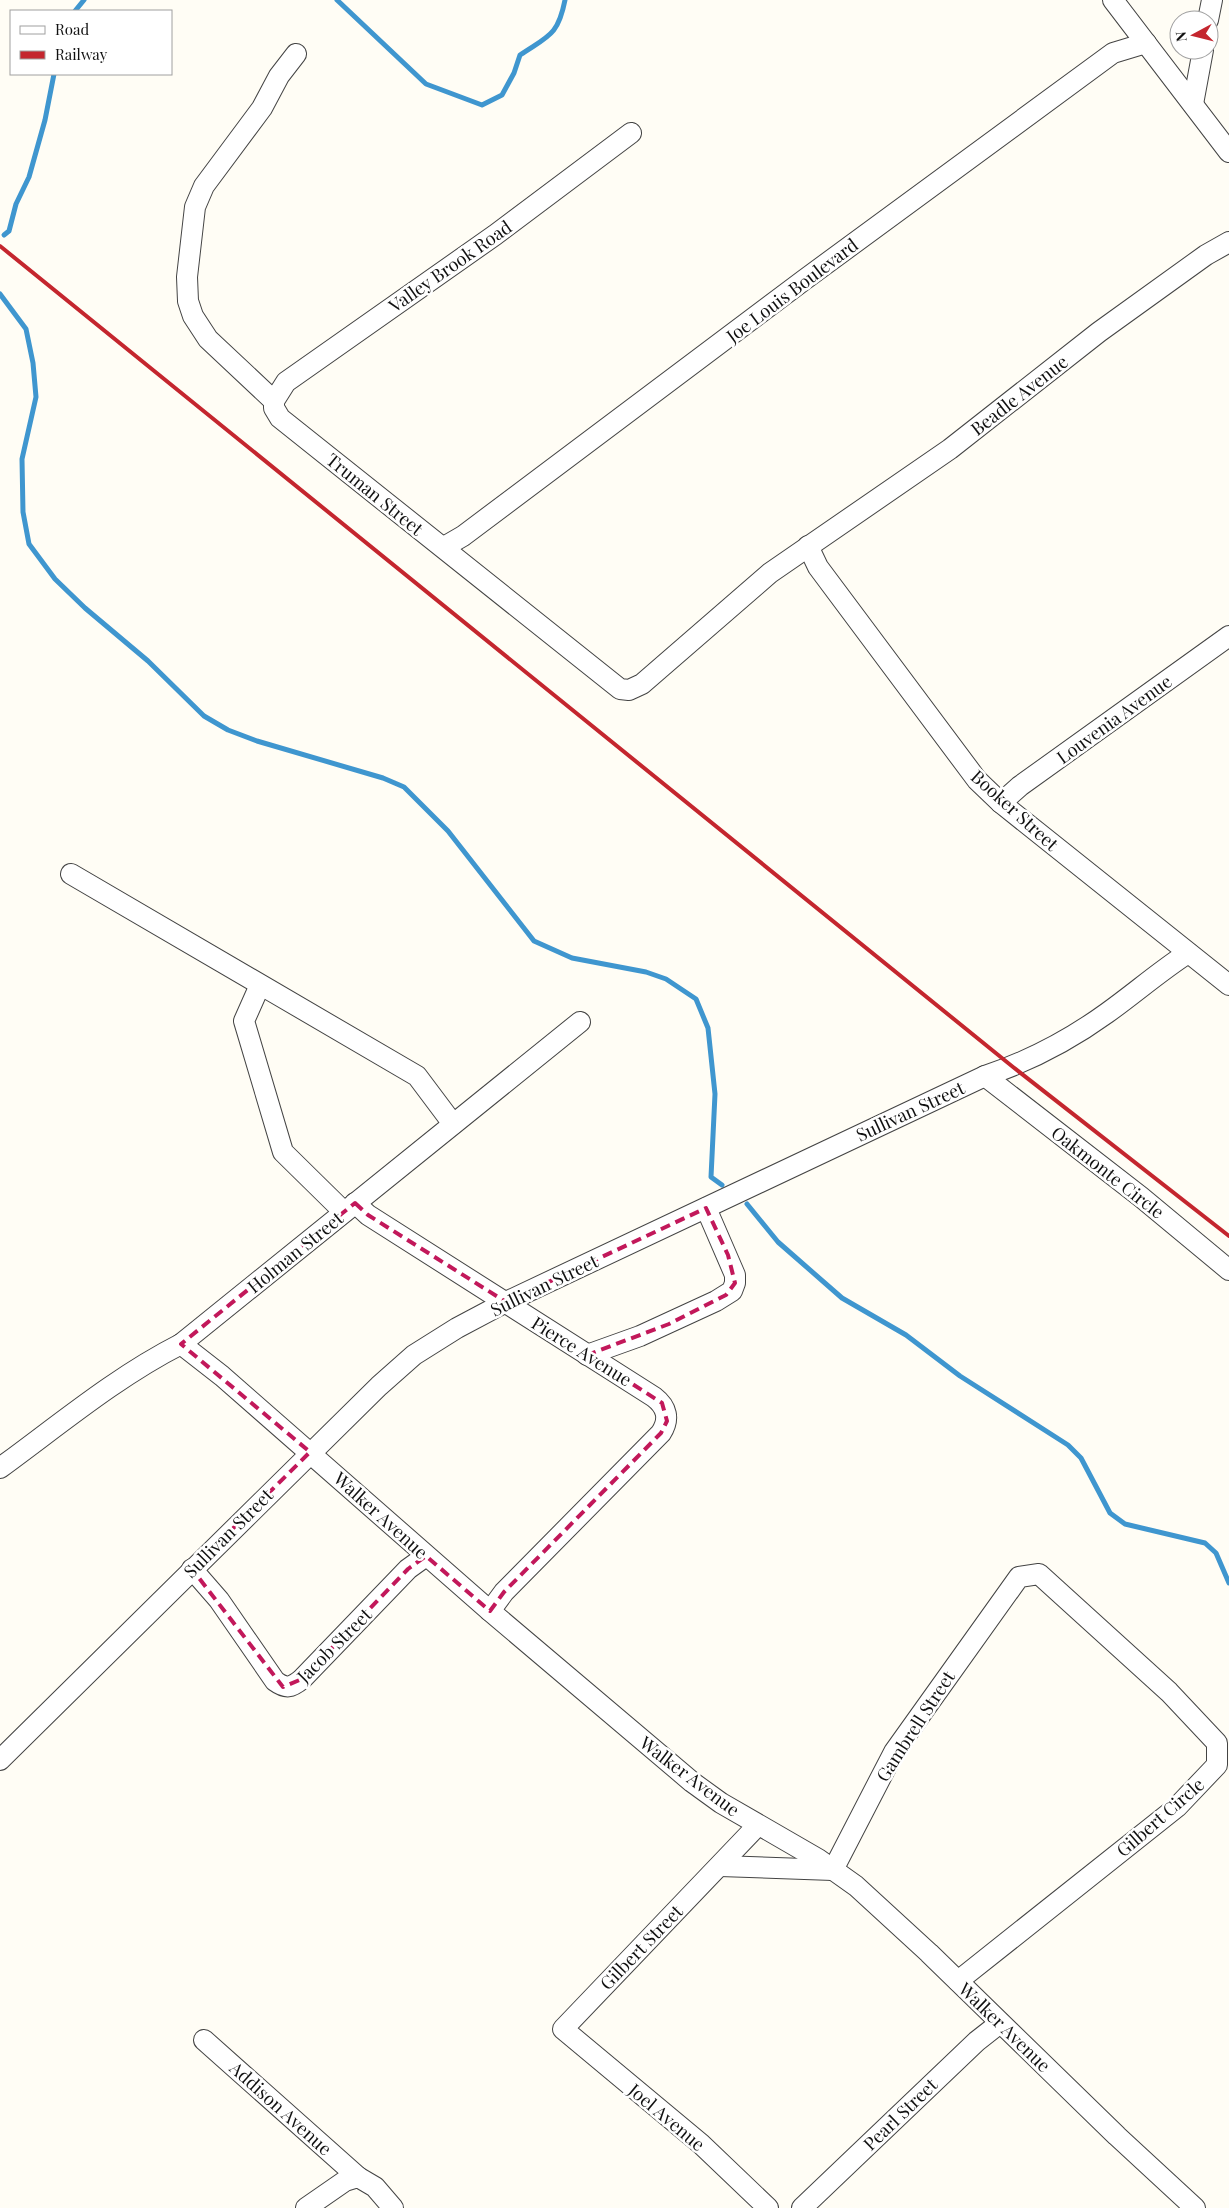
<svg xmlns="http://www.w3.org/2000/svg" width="1229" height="2208" viewBox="0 0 1229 2208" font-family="'Playfair Display',serif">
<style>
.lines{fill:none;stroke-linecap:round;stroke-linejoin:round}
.stream{stroke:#3f96cf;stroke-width:5}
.street-casing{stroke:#444;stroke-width:22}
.street{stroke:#fff;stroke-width:20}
.rail{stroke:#c4262e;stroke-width:4}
.marked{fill:none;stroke:#c2185b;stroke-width:4;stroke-dasharray:10 6;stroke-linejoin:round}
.labels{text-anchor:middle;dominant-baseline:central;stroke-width:5;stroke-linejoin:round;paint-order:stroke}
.street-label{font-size:18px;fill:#111;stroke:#fff}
</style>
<rect width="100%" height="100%" fill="#fffdf5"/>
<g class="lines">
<g class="stream">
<path d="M337 0 426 84 482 105 502 95 514 73 520 55C548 36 558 36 565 0"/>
<polyline points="75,11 84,0"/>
<polyline points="4,235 9,231 16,204 29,177 45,120 54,74"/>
<polyline points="0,294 26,329 33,363 36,397 22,459 23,512 29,544 55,579 85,608 148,661 204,716 228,730 257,741 383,778 404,787 448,831 534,941 572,958 646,972 666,979 696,999 708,1028 715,1094 711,1177 722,1185"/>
<polyline points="747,1204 778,1242 842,1298 906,1335 960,1376 1068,1445 1081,1458 1110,1513 1125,1524 1205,1543 1216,1553 1229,1583"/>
</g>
<g class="street-casing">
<g id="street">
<polyline points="1113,0 1229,152"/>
<polyline points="1208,20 1212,0"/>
<polyline points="296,54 279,76 262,108 204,186 195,207 187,277 188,301 193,316 208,339 274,401 274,408 280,418 620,689 629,690 642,684 770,573 950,449 1099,332 1206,255 1229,242"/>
<polyline points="1193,104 1203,50"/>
<polyline points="274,401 286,382 495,235 631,133"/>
<polyline points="808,546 818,567 977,780 1001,803 1229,985"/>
<polyline points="444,547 463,536 804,280 1113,53 1146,43"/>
<polyline points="1001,803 1020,786 1229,636"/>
<polyline points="71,874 417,1076 453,1124"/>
<polyline points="260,985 244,1021 283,1152 344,1212"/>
<polyline points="985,1076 1141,1197 1229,1270"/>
<path d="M355 1203 368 1215 654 1397C667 1407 670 1419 661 1433L504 1592 490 1611"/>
<polyline points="181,1344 222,1376 490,1611 692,1782 721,1803 818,1859 856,1886 929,1953 1117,2136 1195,2208"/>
<polyline points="587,1355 640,1336 716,1301 732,1291 735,1283 735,1275 706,1208"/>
<path d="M0 1468C59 1425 116 1377 181 1344L580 1022"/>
<path d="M192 1569 219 1600 275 1681C286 1689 291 1688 302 1679L408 1569 426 1556"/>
<path d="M0 1760 379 1386 414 1355 457 1328 506 1302 985 1076C1027 1062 1071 1039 1107 1013 1135 993 1160 971 1188 953"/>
<polyline points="758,1825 563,2029 701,2144 768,2208"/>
<polyline points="720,1866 833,1870 894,1752 1019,1577 1039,1574 1169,1692 1217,1743 1217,1765 1177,1807 958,1981"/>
<polyline points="204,2040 358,2177"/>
<polyline points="306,2208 345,2181 358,2177 375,2187 393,2208"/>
<polyline points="802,2208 977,2041 1000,2023"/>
</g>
</g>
<use href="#street" class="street"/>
<polyline class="rail" points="0,246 1013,1067 1229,1236"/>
</g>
<path class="marked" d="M355 1203 368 1215 506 1302 706 1208 728 1255 735 1283 726 1295 669 1324 587 1355 662 1403 667 1421 661 1433 504 1592 490 1611 426 1556 408 1569 302 1679 283 1687 192 1569 310 1452 181 1344Z"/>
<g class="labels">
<g class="street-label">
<text transform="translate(450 266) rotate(-35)">Valley Brook Road</text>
<text transform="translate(792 290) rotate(-37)">Joe Louis Boulevard</text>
<text transform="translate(1019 395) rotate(-38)">Beadle Avenue</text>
<text transform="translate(375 494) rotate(39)">Truman Street</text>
<text transform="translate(1114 719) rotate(-36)">Louvenia Avenue</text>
<text transform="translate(1015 810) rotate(42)">Booker Street</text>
<text transform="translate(910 1111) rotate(-25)">Sullivan Street</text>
<text transform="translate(1108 1172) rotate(38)">Oakmonte Circle</text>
<text transform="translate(295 1252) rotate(-39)">Holman Street</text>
<text transform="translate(544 1285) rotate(-26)">Sullivan Street</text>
<text transform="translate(582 1351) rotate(32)">Pierce Avenue</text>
<text transform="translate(381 1515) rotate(42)">Walker Avenue</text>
<text transform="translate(228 1533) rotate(-45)">Sullivan Street</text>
<text transform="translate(334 1645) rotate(-45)">Jacob Street</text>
<text transform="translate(915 1726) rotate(-57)">Gambrell Street</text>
<text transform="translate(690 1776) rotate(37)">Walker Avenue</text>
<text transform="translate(1160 1817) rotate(-41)">Gilbert Circle</text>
<text transform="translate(641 1947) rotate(-46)">Gilbert Street</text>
<text transform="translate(1005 2027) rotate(44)">Walker Avenue</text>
<text transform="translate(281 2108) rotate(42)">Addison Avenue</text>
<text transform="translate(900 2114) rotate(-44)">Pearl Street</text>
<text transform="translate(667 2117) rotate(40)">Joel Avenue</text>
</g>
</g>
<rect x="10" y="10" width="162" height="65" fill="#ffffff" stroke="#a0a0a0"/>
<rect x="20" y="26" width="25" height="8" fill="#ffffff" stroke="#a0a0a0"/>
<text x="55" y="35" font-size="15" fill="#111111">Road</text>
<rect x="20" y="51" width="25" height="8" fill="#c4262e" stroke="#a0a0a0"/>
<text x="55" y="60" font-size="15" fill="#111111">Railway</text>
<g transform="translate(1194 35) rotate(263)"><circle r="24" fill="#ffffff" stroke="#a0a0a0"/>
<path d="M0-4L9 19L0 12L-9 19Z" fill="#c4262e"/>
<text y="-8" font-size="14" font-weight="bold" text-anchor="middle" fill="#111111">N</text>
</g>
</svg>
